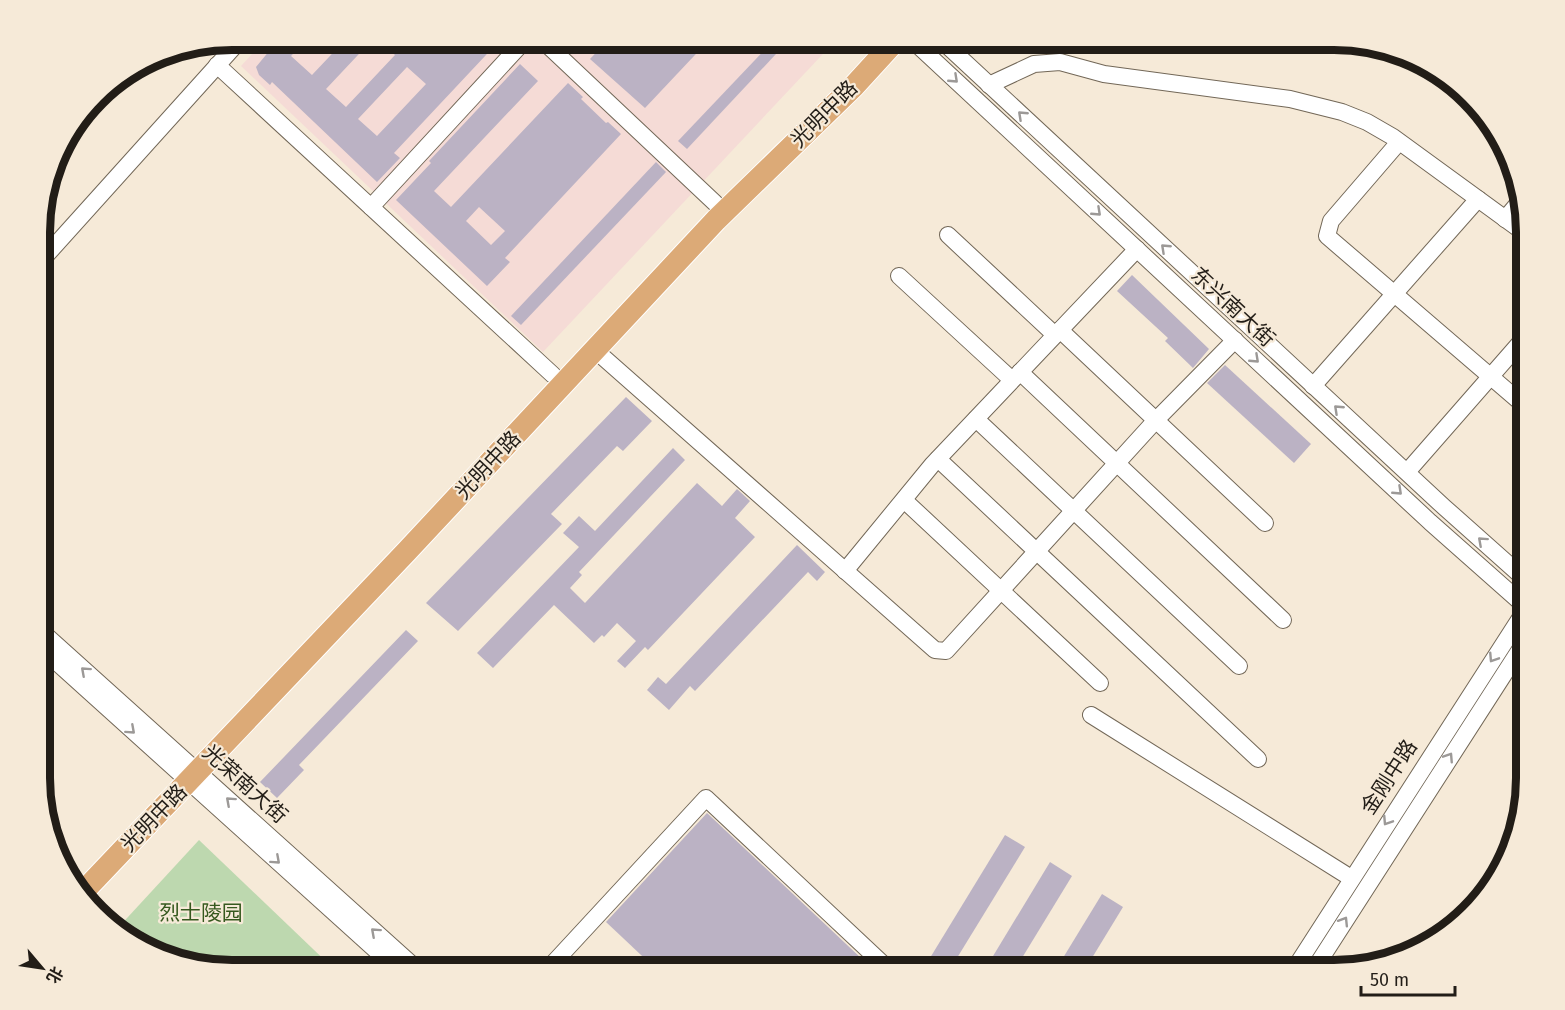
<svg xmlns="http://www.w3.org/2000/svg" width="1565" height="1010" viewBox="0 0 1565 1010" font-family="'Fira Sans','Noto Sans SC',sans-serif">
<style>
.commercial{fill:#f5dbd6}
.green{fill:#bdd8af}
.building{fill:#bbb2c4;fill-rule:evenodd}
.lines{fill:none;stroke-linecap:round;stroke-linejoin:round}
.minor-casing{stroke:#726757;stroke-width:18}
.major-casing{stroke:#fff;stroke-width:24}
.minor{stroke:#fff;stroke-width:16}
.major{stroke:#dcaa77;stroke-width:22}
.oneway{stroke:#9c9997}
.labels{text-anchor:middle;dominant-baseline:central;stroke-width:4.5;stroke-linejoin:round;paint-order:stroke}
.street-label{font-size:21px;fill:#221d17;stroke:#f6ead8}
.park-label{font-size:21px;fill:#36591e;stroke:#f6ead8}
.rim{fill:none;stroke:#221d17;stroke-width:8}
</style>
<rect width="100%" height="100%" fill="#f6ead8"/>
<polygon class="commercial" points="266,39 837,39 543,352 241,66"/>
<polygon class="green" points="199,840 336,971 231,971 170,961 124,938 116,930"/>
<g class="building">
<path d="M275 39H307L291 56 312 75 346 39H373L326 89 346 107 395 55 377 39H440L456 54 470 39H501L394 153 400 158 377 182 272 82 270 85 259 75 256 67 270 50 267 47ZM407 67 426 84 377 136 358 119Z"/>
<polygon points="609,39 710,39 645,108 590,59"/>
<polygon points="775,39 790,39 687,149 678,141"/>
<path d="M520 64 538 81 434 191 451 207 568 83 583 97 581 99 606 123 608 122 621 134 505 258 510 262 487 286 396 200 431 163 429 161ZM479 207 505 231 491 245 466 221Z"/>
<polygon points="656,162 666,172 521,325 511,316"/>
<polygon points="1132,275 1209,349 1193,368 1165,341 1168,338 1117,291"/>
<polygon points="1225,365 1311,444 1294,463 1207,383"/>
<polygon points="626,397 652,421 623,451 617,446 551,514 562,524 458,631 426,603"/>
<polygon points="673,448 685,460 579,572 582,575 570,588 585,603 697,483 722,506 737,489 750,501 735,518 755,537 648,650 645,647 625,668 617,661 636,641 617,623 604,637 602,635 594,643 554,605 493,668 477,653 579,547 563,533 579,516 595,531"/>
<polygon points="797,545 825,572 817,581 808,572 695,691 690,686 669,710 647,690 658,677 666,684"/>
<polygon points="406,630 418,641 299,765 304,770 277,798 260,782"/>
<polygon points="707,813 862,959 851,971 658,971 606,922"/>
<polygon points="1005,835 1025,847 949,971 922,971"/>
<polygon points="1050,862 1072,876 1014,971 984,971"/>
<polygon points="1102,894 1123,907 1084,971 1055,971"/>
</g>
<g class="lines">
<g class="minor-casing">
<g id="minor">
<polyline points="541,39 715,203"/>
<polyline points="911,39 1430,522 1526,607"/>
<polyline points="940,39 1444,507 1526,580"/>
<polyline points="217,65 553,375"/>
<polyline points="989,85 1034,64 1060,62 1104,74 1290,99 1342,112 1367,122 1393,137 1526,234"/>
<polyline points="1399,142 1331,221 1327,236 1526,407"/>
<polyline points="371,207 526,39"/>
<polyline points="1505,219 1520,201"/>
<polyline points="948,235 1055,335"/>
<polyline points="41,261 241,39"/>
<polyline points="899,276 1012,380"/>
<polyline points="1060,330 1265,523"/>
<polyline points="595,350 935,650 946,651 1156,420 1235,340"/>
<polyline points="1020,372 1283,620"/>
<polyline points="1313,386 1478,199"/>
<polyline points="976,419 1239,666"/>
<polyline points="938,459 1258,759"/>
<polyline points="1407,472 1526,336"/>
<polyline points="904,500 1100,683"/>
<polyline points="845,571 932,465 1137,249"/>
<polyline points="41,631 419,971"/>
<polyline points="41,648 399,971"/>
<polyline points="1091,715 1351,878"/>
<polyline points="546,971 706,798 883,964 877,971"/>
<polyline points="1293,971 1526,609"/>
<polyline points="1313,971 1526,640"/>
</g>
</g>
<g class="major-casing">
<polyline id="major" points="82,893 408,550 716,220 854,86 897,39"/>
</g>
<use href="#minor" class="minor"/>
<use href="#major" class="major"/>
</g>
<defs><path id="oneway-chevron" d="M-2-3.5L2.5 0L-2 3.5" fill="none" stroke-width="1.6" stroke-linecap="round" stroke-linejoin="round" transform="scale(1.5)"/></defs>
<g class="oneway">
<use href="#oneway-chevron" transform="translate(954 79) rotate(43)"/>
<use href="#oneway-chevron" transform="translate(1022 115) rotate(-137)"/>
<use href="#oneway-chevron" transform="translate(1097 212) rotate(43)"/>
<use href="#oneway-chevron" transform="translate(1165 248) rotate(-137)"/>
<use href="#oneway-chevron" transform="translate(1255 359) rotate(43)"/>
<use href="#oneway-chevron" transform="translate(1338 409) rotate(-137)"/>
<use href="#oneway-chevron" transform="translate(1398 491) rotate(43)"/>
<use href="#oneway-chevron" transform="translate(1482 541) rotate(-138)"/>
<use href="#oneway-chevron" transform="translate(1493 658) rotate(123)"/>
<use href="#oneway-chevron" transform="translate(85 671) rotate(-138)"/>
<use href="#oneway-chevron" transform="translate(131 730) rotate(42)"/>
<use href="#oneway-chevron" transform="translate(1449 757) rotate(-57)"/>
<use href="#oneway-chevron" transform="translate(230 801) rotate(-138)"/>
<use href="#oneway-chevron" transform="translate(1387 821) rotate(123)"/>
<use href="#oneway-chevron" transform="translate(276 860) rotate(42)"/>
<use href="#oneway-chevron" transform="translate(1344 921) rotate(-58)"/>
<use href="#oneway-chevron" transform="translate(375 932) rotate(-138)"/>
</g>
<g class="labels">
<g class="street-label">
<text transform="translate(824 114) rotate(-45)">光明中路</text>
<text transform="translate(1233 307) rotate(43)">东兴南大街</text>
<text transform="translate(488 465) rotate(-47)">光明中路</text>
<text transform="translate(1389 777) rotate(-57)">金刚中路</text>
<text transform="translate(245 784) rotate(42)">光荣南大街</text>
<text transform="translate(154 818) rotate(-46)">光明中路</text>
</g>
<g class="park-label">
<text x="201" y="913">烈士陵园</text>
</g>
</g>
<path d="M0 0H1565V1010H0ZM232 50H1334A182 182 0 0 1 1516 232V778A182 182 0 0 1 1334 960H232A182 182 0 0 1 50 778V232A182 182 0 0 1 232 50Z" fill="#f6ead8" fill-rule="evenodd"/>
<path class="rim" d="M232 50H1334A182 182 0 0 1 1516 232V778A182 182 0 0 1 1334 960H232A182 182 0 0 1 50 778V232A182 182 0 0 1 232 50Z"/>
<g transform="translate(42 968) rotate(119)" stroke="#f6ead8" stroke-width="4.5" paint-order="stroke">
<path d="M0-4.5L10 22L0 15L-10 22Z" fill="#221d17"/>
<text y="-9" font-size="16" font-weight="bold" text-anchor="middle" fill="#221d17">北</text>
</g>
<path d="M1361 986v9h94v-9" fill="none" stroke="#221d17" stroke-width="3"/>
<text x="1370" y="986" font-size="18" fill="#221d17" stroke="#f6ead8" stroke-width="4.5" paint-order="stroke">50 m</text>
</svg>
